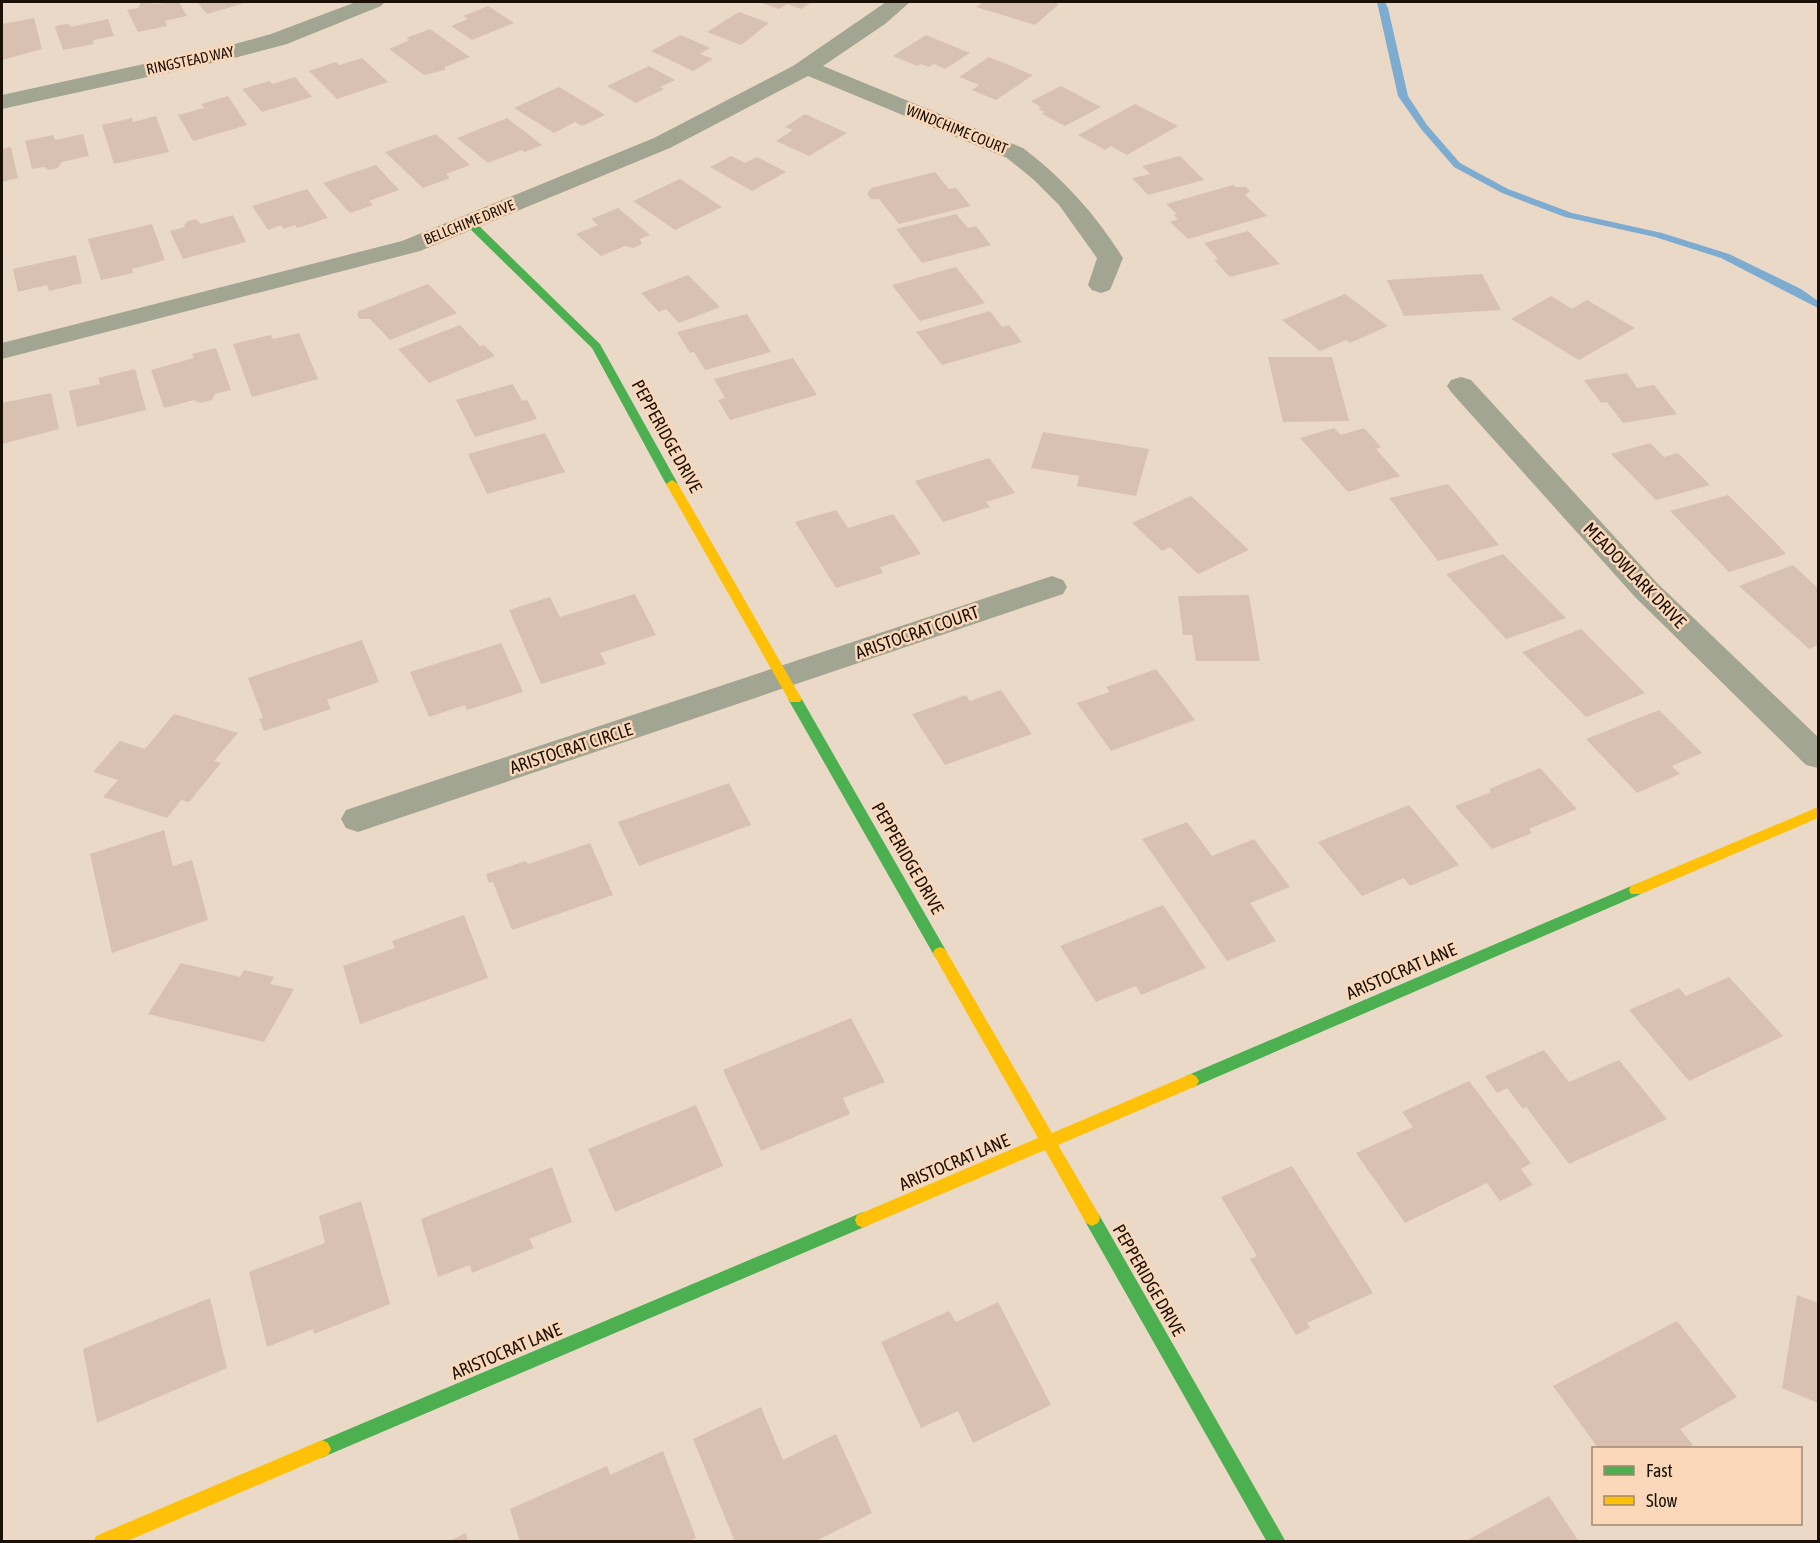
<svg xmlns="http://www.w3.org/2000/svg" width="1820" height="1543" viewBox="0 0 1820 1543" font-family="'Asap Condensed',sans-serif">
<style>
.lines{fill:none;stroke-linecap:round;stroke-linejoin:round}
.stream{fill:#7eacd0;fill-rule:evenodd}
.building{fill:#d9c1b1}
.street{fill:#a2a592;fill-rule:evenodd}
.fast{fill:#4caf50;fill-rule:evenodd}
.slow{fill:#ffc107;fill-rule:evenodd}
.labels{text-anchor:middle;dominant-baseline:central;stroke-width:5;stroke-linejoin:round;paint-order:stroke}
.far-street-label{font-size:15px;fill:#1b1005;stroke:#fad8b9}
.street-label{font-size:18px;fill:#1b1005;stroke:#fad8b9}
</style>
<rect width="100%" height="100%" fill="#ebd9c8"/>
<g class="lines">
<polygon class="stream" points="1377,2 1385,2 1388,8 1408,96 1427,125 1460,163 1508,189 1572,213 1662,233 1729,254 1801,289 1818,301 1818,308 1721,258 1655,237 1565,217 1502,193 1454,167 1421,129 1398,96"/>
</g>
<g class="building">
<polygon points="147,2 153,4 179,2 187,16 165,21 167,26 138,32 127,10 138,8 141,3"/>
<polygon points="197,2 244,2 245,3 207,14"/>
<polygon points="758,2 812,2 801,9 787,4 779,9"/>
<polygon points="983,2 1052,2 1059,4 1035,25 976,7"/>
<polygon points="488,6 514,23 472,40 451,26 468,19 463,16"/>
<polygon points="739,12 769,23 741,45 707,32"/>
<polygon points="34,18 42,49 2,60 2,24"/>
<polygon points="108,19 114,36 93,40 94,44 63,50 55,27 59,25 69,24 70,27"/>
<polygon points="430,29 470,57 445,67 445,70 424,75 389,49 410,40 406,38"/>
<polygon points="681,35 710,48 700,54 713,59 693,71 651,51"/>
<polygon points="926,35 970,53 945,69 934,64 929,67 921,64 917,66 893,56"/>
<polygon points="989,57 1033,75 996,100 972,90 979,85 959,77"/>
<polygon points="362,58 388,82 337,99 309,71 336,62 340,65"/>
<polygon points="649,66 675,80 660,87 664,89 636,103 607,86"/>
<polygon points="295,77 312,97 262,112 242,89 270,81 272,84"/>
<polygon points="1061,86 1101,107 1065,126 1042,114 1045,112 1038,109 1041,107 1031,101"/>
<polygon points="559,87 599,111 605,115 582,126 575,122 554,133 514,108"/>
<polygon points="228,96 247,125 193,141 178,115 204,108 201,104"/>
<polygon points="1135,104 1178,126 1127,155 1111,146 1105,150 1078,135"/>
<polygon points="805,114 847,133 809,156 776,141 793,130 785,127"/>
<polygon points="156,116 169,152 114,164 102,125 132,118 133,122"/>
<polygon points="507,118 542,145 525,152 522,150 488,163 457,138"/>
<polygon points="83,134 89,156 62,162 58,168 49,170 44,167 32,169 25,141 53,135 55,140"/>
<polygon points="436,134 470,165 446,174 450,178 423,188 385,152"/>
<polygon points="11,147 18,178 2,182 2,149"/>
<polygon points="731,156 745,163 757,157 786,172 752,191 710,167"/>
<polygon points="1180,156 1204,180 1148,195 1132,178 1150,174 1142,166"/>
<polygon points="376,165 399,190 369,201 373,205 350,213 323,183"/>
<polygon points="935,172 949,189 956,188 971,206 899,224 879,199 871,199 867,194 871,188"/>
<polygon points="680,179 722,207 675,230 633,201"/>
<polygon points="1233,185 1236,187 1246,187 1250,191 1245,195 1267,216 1188,239 1170,222 1178,219 1173,215 1177,214 1166,204"/>
<polygon points="307,189 328,218 297,228 295,225 283,229 281,225 268,230 252,206"/>
<polygon points="618,208 650,235 640,239 642,244 633,248 625,246 601,256 576,234 598,225 591,219"/>
<polygon points="956,214 968,228 976,226 991,245 922,263 896,229"/>
<polygon points="233,215 246,242 183,259 170,231 185,227 184,225 188,221 196,219 201,224"/>
<polygon points="152,224 165,260 132,269 133,273 101,280 88,239"/>
<polygon points="1248,231 1280,264 1230,277 1214,260 1218,259 1204,243"/>
<polygon points="76,255 82,283 49,291 47,285 18,292 13,269"/>
<polygon points="956,267 985,303 920,321 892,285"/>
<polygon points="1482,274 1501,310 1404,316 1387,280"/>
<polygon points="688,275 720,307 679,323 666,309 659,312 641,293"/>
<polygon points="428,284 457,313 390,340 370,319 360,319 357,315 359,311"/>
<polygon points="1345,294 1388,326 1350,343 1346,340 1320,351 1282,320"/>
<polygon points="1551,296 1572,309 1587,300 1635,328 1579,360 1511,319"/>
<polygon points="990,311 1002,327 1009,325 1022,342 942,365 916,332"/>
<polygon points="747,314 771,352 705,370 694,352 690,353 677,332"/>
<polygon points="460,325 480,346 484,345 495,356 429,383 398,349"/>
<polygon points="299,333 318,379 252,397 233,344 271,335 273,339"/>
<polygon points="216,348 231,390 215,394 212,400 200,403 194,400 164,408 151,370 194,358 192,354"/>
<polygon points="1268,357 1332,357 1349,421 1283,422"/>
<polygon points="793,358 817,395 730,420 718,400 725,398 714,379"/>
<polygon points="135,369 146,410 77,427 69,391 100,384 98,378"/>
<polygon points="1627,373 1637,388 1654,385 1677,414 1623,423 1607,402 1601,403 1584,380"/>
<polygon points="513,384 522,401 527,400 537,419 475,437 456,400"/>
<polygon points="51,393 59,429 2,444 2,403"/>
<polygon points="1334,428 1341,435 1364,428 1381,447 1376,449 1400,476 1348,492 1300,438"/>
<polygon points="1043,432 1149,449 1136,496 1077,486 1079,476 1031,468"/>
<polygon points="545,433 565,472 487,494 468,454"/>
<polygon points="1650,443 1664,457 1678,453 1710,485 1656,500 1611,454"/>
<polygon points="989,458 1015,493 986,502 990,507 943,522 915,481"/>
<polygon points="1448,484 1499,545 1438,561 1389,498"/>
<polygon points="1728,495 1777,544 1786,554 1729,572 1670,511"/>
<polygon points="1191,496 1249,550 1198,574 1170,547 1162,551 1132,523"/>
<polygon points="836,510 848,528 893,514 921,554 880,567 883,573 836,588 795,522"/>
<polygon points="1503,554 1566,618 1506,639 1446,574"/>
<polygon points="1793,565 1818,588 1818,645 1809,649 1739,586"/>
<polygon points="635,594 656,635 600,653 606,664 541,684 509,610 550,597 560,617"/>
<polygon points="1249,595 1260,661 1196,661 1192,635 1183,635 1178,596"/>
<polygon points="1581,629 1645,693 1586,717 1522,652"/>
<polygon points="362,640 379,682 327,700 331,709 264,731 259,719 263,718 248,678"/>
<polygon points="501,643 523,692 467,710 465,705 429,717 410,672"/>
<polygon points="1156,669 1195,720 1111,751 1077,703 1110,692 1106,687"/>
<polygon points="1001,690 1032,734 945,765 912,714 966,695 970,701"/>
<polygon points="1659,710 1702,753 1672,766 1680,774 1637,793 1586,739"/>
<polygon points="174,714 238,733 214,761 221,763 189,802 181,800 167,818 103,797 118,780 93,772 120,741 145,749"/>
<polygon points="1540,768 1577,809 1529,829 1532,833 1492,849 1455,806 1491,792 1489,789"/>
<polygon points="729,783 751,825 639,866 618,822"/>
<polygon points="1409,805 1459,865 1410,886 1404,878 1362,896 1318,842"/>
<polygon points="1187,822 1212,856 1254,839 1290,887 1250,903 1276,941 1227,961 1142,839"/>
<polygon points="164,830 173,866 192,860 208,920 112,953 90,854"/>
<polygon points="590,843 613,895 512,930 493,882 489,883 486,874 526,861 528,864"/>
<polygon points="1163,905 1206,968 1141,995 1136,986 1096,1002 1060,946"/>
<polygon points="464,915 488,978 360,1024 343,966 395,948 392,941"/>
<polygon points="181,963 240,977 244,970 274,977 270,984 294,989 264,1042 148,1014"/>
<polygon points="1729,977 1783,1036 1689,1081 1629,1010 1679,988 1686,996"/>
<polygon points="851,1018 885,1082 843,1098 850,1114 761,1151 723,1070"/>
<polygon points="1544,1050 1569,1082 1619,1060 1667,1119 1569,1164 1526,1107 1523,1109 1507,1088 1497,1093 1485,1076"/>
<polygon points="1469,1081 1531,1163 1521,1169 1533,1185 1500,1201 1487,1183 1405,1223 1356,1153 1413,1127 1402,1112"/>
<polygon points="696,1105 723,1166 615,1212 588,1149"/>
<polygon points="1292,1166 1373,1293 1307,1323 1310,1328 1296,1335 1250,1259 1257,1256 1221,1197"/>
<polygon points="552,1167 572,1222 529,1239 534,1248 472,1273 470,1265 438,1277 421,1219"/>
<polygon points="361,1201 390,1304 314,1334 313,1329 267,1347 249,1272 325,1243 319,1216"/>
<polygon points="1797,1295 1818,1303 1818,1403 1782,1388"/>
<polygon points="210,1298 227,1368 97,1423 83,1349"/>
<polygon points="998,1302 1051,1405 973,1443 958,1411 921,1428 881,1342 949,1311 956,1322"/>
<polygon points="1677,1321 1737,1397 1680,1429 1693,1445 1686,1448 1598,1448 1553,1386"/>
<polygon points="761,1407 783,1460 836,1434 872,1513 814,1542 735,1542 693,1439"/>
<polygon points="663,1451 696,1538 688,1542 520,1542 510,1509 607,1466 610,1475"/>
<polygon points="1549,1496 1579,1542 1464,1542"/>
<polygon points="466,1533 468,1542 447,1542"/>
</g>
<g class="lines">
<g class="street">
<polygon points="356,2 385,2 381,6 287,44 234,58 2,109 2,95 231,45 271,34"/>
<path d="M886 2H910L885 24 823 66 1023 148C1064 179 1096 215 1123 258L1110 290 1101 293 1092 290 1088 285 1097 258 1059 205 1034 180 1007 158 808 76 670 148 420 251 2 359V343L402 241 654 138 793 66Z"/>
<polygon points="1461,377 1471,380 1657,583 1818,737 1818,768 1806,765 1635,597 1451,392 1447,386 1451,380"/>
<polygon points="1052,576 1063,580 1067,587 1063,594 358,832 346,828 341,819 346,810"/>
</g>
<g class="fast">
<polygon points="469,219 473,220 600,344 678,484 676,487 668,487 666,484 592,348 465,224 465,220"/>
<polygon points="795,694 800,696 945,949 947,953 945,957 940,959 935,957 788,699"/>
<polygon points="1636,884 1641,886 1643,890 1641,894 1196,1086 1191,1088 1186,1086 1183,1081 1186,1076"/>
<polygon points="1092,1210 1098,1213 1286,1542 1267,1542 1086,1223 1084,1218 1086,1213"/>
<polygon points="863,1212 869,1215 871,1220 869,1225 328,1455 322,1458 316,1455 313,1449 316,1443"/>
</g>
<g class="slow">
<polygon points="672,480 678,484 800,696 802,699 800,702 790,702 666,484"/>
<polygon points="1818,807 1818,818 1641,894 1631,894 1629,890 1631,886"/>
<polygon points="940,947 945,949 1052,1133 1186,1076 1191,1074 1196,1076 1199,1081 1196,1086 1058,1145 1098,1213 1100,1218 1098,1223 1092,1226 1086,1223 1045,1150 869,1225 863,1228 857,1225 855,1220 857,1215 1038,1138 935,957 933,953 935,949"/>
<polygon points="322,1440 328,1443 331,1449 328,1455 125,1542 93,1542 96,1536"/>
</g>
</g>
<g class="labels">
<g class="far-street-label">
<text transform="translate(190 60) rotate(-12)">RINGSTEAD WAY</text>
<text transform="translate(957 129) rotate(22)">WINDCHIME COURT</text>
<text transform="translate(469 222) rotate(-22)">BELLCHIME DRIVE</text>
</g>
<g class="street-label">
<text transform="translate(667 436) rotate(61)">PEPPERIDGE DRIVE</text>
<text transform="translate(1635 575) rotate(46)">MEADOWLARK DRIVE</text>
<text transform="translate(917 632) rotate(-19)">ARISTOCRAT COURT</text>
<text transform="translate(571 748) rotate(-18)">ARISTOCRAT CIRCLE</text>
<text transform="translate(908 858) rotate(60)">PEPPERIDGE DRIVE</text>
<text transform="translate(1401 971) rotate(-23)">ARISTOCRAT LANE</text>
<text transform="translate(954 1162) rotate(-23)">ARISTOCRAT LANE</text>
<text transform="translate(1149 1280) rotate(60)">PEPPERIDGE DRIVE</text>
<text transform="translate(506 1351) rotate(-23)">ARISTOCRAT LANE</text>
</g>
</g>
<rect width="1820" height="1543" fill="none" stroke="#1b1005" stroke-width="6"/>
<rect x="1592" y="1447" width="210" height="78" fill="#fad8b9" stroke="#a18871" stroke-width="1.5"/>
<rect x="1604" y="1466" width="30" height="9" fill="#4caf50" stroke="#a18871" stroke-width="1.5"/>
<text x="1646" y="1477" font-size="18" fill="#1b1005">Fast</text>
<rect x="1604" y="1496" width="30" height="9" fill="#ffc107" stroke="#a18871" stroke-width="1.5"/>
<text x="1646" y="1507" font-size="18" fill="#1b1005">Slow</text>
</svg>
